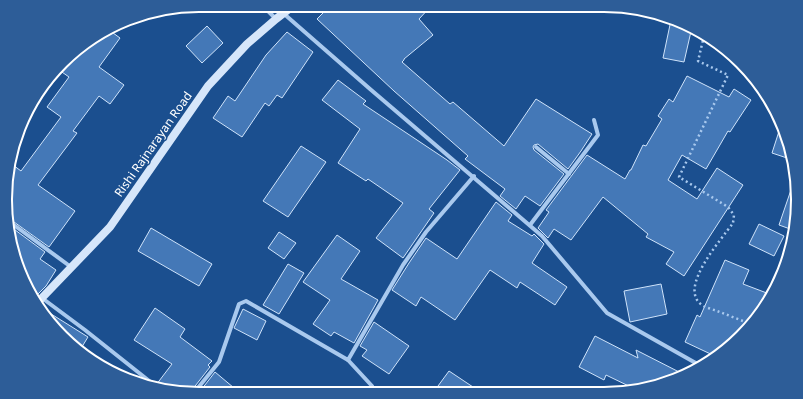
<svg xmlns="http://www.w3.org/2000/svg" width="803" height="399" viewBox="0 0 803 399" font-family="'Noto Sans',sans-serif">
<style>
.building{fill:#4478b7;stroke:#cfe3fa}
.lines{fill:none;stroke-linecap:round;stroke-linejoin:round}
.path{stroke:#a9c9ee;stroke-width:2.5;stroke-dasharray:2 3;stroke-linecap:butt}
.street{stroke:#a9c9ee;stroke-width:4}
.secondary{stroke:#d6e6fa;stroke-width:8}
.labels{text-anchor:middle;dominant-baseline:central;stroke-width:3;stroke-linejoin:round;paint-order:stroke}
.street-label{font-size:12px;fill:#fff;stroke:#1b4f8f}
.rim{fill:none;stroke:#fff;stroke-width:2}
</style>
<rect width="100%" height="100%" fill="#1b4f8f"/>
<g class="building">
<polygon points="331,5 432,5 419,19 433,35 404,59 404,60 402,62 450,104 453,102 504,146 536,99 592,134 581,151 568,169 538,144 534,145 533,147 534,150 564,174 540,206 525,196 516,209 500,196 505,189 465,159 468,156 394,91 317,19"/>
<polygon points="671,20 692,27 684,62 663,58"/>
<polygon points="207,26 223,43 202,63 186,46"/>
<polygon points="109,30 120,38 99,67 124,85 110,104 99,96 73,131 77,133 38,185 75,211 49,247 7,217 9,162 21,171 61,117 47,107 69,77 59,70 81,45"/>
<polygon points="287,32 313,52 282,98 277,95 269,106 265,103 242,137 213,118 228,96 235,101 266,55"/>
<polygon points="687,76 729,97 734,89 751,100 730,132 728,131 706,169 682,155 668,180 697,199 717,168 743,185 684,276 666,264 674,252 646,237 648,234 603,197 571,240 554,229 548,238 538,228 549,212 546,210 587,155 625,179 630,170 631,170 643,145 646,146 662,119 658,116 669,99 673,102"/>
<polygon points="338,80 366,101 363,104 447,160 460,170 429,209 434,213 403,258 376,238 403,203 368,179 366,181 338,163 360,129 322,100"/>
<polygon points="781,125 788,137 790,159 772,153"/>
<polygon points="301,146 326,162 288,217 263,201"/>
<polygon points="793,184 798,212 793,230 779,225"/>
<polygon points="496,202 512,215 508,221 532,236 534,234 544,244 532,263 567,287 555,305 520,282 517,288 490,270 455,320 421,297 416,306 392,290 409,263 426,238 457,259"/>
<polygon points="7,224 45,252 40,259 56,270 46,286 34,298 25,285"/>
<polygon points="759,224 784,236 774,256 749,244"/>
<polygon points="151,228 212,264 199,286 138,251"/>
<polygon points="279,232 296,243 284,259 268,248"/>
<polygon points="337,235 360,251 341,279 378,300 354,343 334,332 331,336 313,324 330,300 303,282"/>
<polygon points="725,260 749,270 743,284 772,295 758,318 722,354 717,357 685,342 697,315 700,317"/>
<polygon points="288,264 304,273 279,314 263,305"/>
<polygon points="661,284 667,314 630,322 624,291"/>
<polygon points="155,308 185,329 180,337 212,361 208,365 210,367 192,390 187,386 184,393 156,385 172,364 134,340"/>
<polygon points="243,309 266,321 257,340 234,328"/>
<polygon points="48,312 88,337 80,350 62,337 46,314"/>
<polygon points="374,322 409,346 389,374 362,356 367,350 360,346"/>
<polygon points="595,336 638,358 636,350 685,375 678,379 637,390 606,375 604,380 579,367"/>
<polygon points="449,371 482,393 448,393 438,386"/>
<polygon points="215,372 240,393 198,394"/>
</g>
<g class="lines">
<path class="path" d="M704 36 698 61 728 75 679 177 728 207 734 215 733 223C722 239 677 288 702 305 706 308 712 309 717 311 728 315 740 320 751 324"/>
<g class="street">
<polyline points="262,5 276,19"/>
<polyline points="283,13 370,89 542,236 607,313 701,366"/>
<polyline points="536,147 569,174"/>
<polyline points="7,220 71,267"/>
<polyline points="530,225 598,135 594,120"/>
<polyline points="42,298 85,330 153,384"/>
<polyline points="348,360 372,386 375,393"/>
<polyline points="193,394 219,362 239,304 246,301 348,360 403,265 426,232 474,176"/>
</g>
<polyline class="secondary" points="37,303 110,227 208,86 247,44 276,19 294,5"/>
</g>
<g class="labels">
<g class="street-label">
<text transform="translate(153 144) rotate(-55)">Rishi Rajnarayan Road</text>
</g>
</g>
<path d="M0 0H803V399H0ZM199 12H604A187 187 0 0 1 791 199V200A187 187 0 0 1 604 387H199A187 187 0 0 1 12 200V199A187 187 0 0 1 199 12Z" fill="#2d5d98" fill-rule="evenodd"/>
<path class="rim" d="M199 12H604A187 187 0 0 1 791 199V200A187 187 0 0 1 604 387H199A187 187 0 0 1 12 200V199A187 187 0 0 1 199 12Z"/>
</svg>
